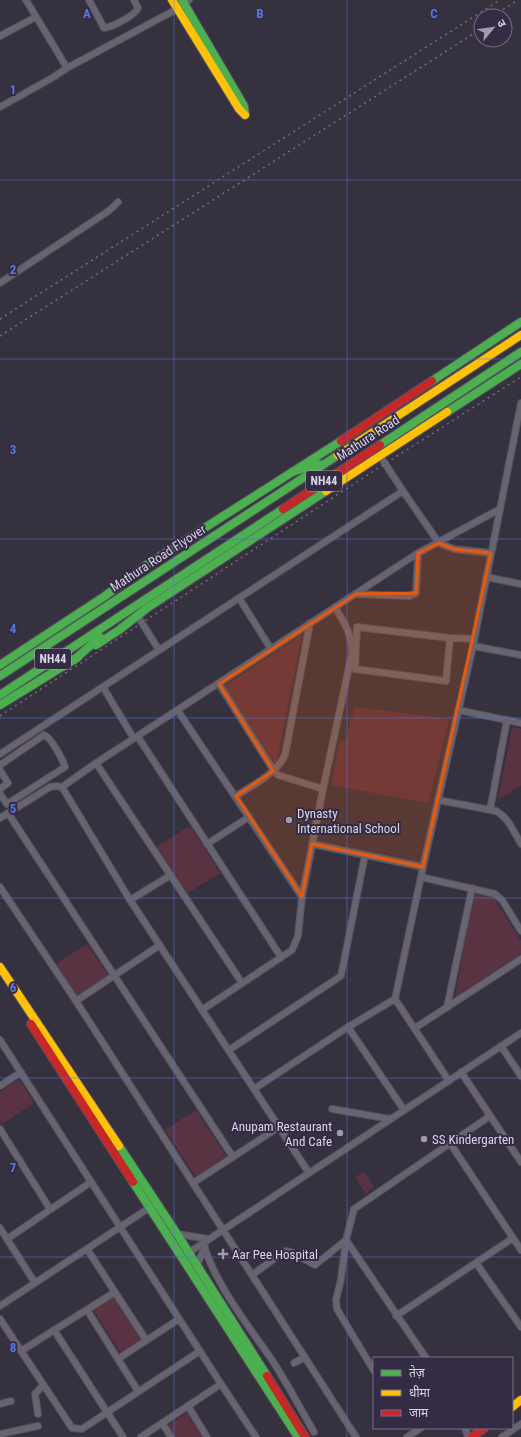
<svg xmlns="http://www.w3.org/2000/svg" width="521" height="1437" viewBox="0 0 521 1437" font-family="'Roboto Condensed','Noto Sans Devanagari',sans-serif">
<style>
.green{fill:#593342}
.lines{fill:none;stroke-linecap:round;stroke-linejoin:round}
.street-casing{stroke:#544f5c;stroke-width:8}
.fast-casing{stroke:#544f5c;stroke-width:10}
.slow-casing{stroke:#544f5c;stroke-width:10}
.jam-casing{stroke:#544f5c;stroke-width:10}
.street{stroke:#67636f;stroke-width:6}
.fast{stroke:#4caf50;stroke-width:8}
.slow{stroke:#ffc107;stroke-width:8}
.jam{stroke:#c62828;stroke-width:8}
.rail{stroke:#726f7a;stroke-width:1.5;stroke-dasharray:2 4;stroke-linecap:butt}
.marked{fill:#e8590c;fill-opacity:0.2;stroke:#e8590c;stroke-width:3;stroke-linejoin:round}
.grid{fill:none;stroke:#5677dc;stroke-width:1;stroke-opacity:0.55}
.poi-dot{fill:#a19cac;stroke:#342b45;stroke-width:1.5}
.labels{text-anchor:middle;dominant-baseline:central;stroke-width:4;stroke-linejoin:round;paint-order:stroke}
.shield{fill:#342b45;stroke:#a9a3b6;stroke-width:1}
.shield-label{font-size:12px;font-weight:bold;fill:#dbd6e7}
.street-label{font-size:13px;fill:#dbd6e7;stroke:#342b45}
.poi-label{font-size:13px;fill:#dbd6e7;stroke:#342b45;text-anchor:start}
.grid-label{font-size:13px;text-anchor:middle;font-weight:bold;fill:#5677dc;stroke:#342b45;stroke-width:4;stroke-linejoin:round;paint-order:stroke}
</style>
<rect width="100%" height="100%" fill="#36313f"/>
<g class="green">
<polygon points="302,635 276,765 225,686"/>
<polygon points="355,707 449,719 428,803 331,785 339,743 346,738"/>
<polygon points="512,727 521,729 521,785 498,800"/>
<polygon points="190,826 220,873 186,894 156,847"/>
<polygon points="473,894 494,898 521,941 521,954 455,997"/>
<polygon points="87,944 108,975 77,996 56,964"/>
<polygon points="19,1079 34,1103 2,1124 0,1121 0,1092"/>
<polygon points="196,1110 226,1156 196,1177 165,1130"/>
<polygon points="364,1172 374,1187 366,1194 355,1177"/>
<polygon points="114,1297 141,1340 121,1353 93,1310"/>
<polygon points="187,1413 202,1437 175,1437 168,1425"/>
</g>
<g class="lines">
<g class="street-casing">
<g id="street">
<polyline points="26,0 67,68"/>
<path d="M89 0 104 28C112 27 136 15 138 8L134 0"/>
<polyline points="0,36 36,17"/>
<polyline points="0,107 52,78 67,68 177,9 189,0"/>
<polyline points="0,283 110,210 118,202"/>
<polyline points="380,456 403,491 439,543 454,549 491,553"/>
<polyline points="486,577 521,584"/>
<polyline points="356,594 409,596 416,593 418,553"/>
<polyline points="239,598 271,649"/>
<polyline points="137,615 159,650"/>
<polyline points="450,638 446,681 355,669 357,627 450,638 474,639"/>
<polyline points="473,646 521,655"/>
<polyline points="219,684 274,771 278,775 323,789"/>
<polyline points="103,687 131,734"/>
<polyline points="458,710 521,723"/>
<polyline points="178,711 302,897"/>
<polyline points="138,737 281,957"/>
<polyline points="0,754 403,491"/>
<polyline points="96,763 242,983"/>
<path d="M0 765 44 735C51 737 63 760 65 767L7 804 0 794"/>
<polyline points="0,770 8,783 0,789"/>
<polyline points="62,787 96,763 418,553 500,509"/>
<path d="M236 796C253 785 276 774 285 755L310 623"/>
<path d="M438 800 496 811C508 817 514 832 521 844"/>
<polyline points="490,810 507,720"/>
<polyline points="8,813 233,1157"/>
<polyline points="0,818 50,787 56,786 62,787 130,900 309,1173"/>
<polyline points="207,844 249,817"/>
<polyline points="312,844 423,867"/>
<polyline points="421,877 495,894 502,900 521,931"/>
<polyline points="0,887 76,1001 356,1437"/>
<polyline points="130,900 171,875"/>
<polyline points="76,1001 160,945"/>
<polyline points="447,1007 472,888"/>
<path d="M202 1010 292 950 298 936 302 897 323 789 352 653C351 631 345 625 335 607"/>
<polyline points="348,1027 404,1110"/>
<polyline points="415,1028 521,959"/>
<polyline points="0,1040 221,1384 256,1437"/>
<polyline points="501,1046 521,1076"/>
<polyline points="229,1050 341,976 365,855"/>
<polyline points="461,1072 521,1162"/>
<polyline points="449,1081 395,999 423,867 473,646 521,403"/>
<polyline points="0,1086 21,1072"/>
<polyline points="254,1089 348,1027 395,999"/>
<polyline points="332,1109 390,1119"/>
<polyline points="0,1129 50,1209"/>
<polyline points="450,1143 521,1250"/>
<polyline points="193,1183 279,1127"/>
<polyline points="0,1228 35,1283"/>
<polyline points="177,1234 209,1239"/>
<polyline points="7,1239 91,1182"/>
<path d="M205 1248C216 1285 250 1328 272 1360 287 1383 300 1408 314 1432"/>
<polyline points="87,1249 146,1340"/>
<polyline points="182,1257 521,1033"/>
<polyline points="476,1263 521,1327"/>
<polyline points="197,1265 205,1247"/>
<polyline points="252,1275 285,1251 291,1252 315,1265 346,1240 426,1358"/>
<polyline points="0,1306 152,1206"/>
<polyline points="87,1310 138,1391"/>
<polyline points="396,1316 513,1238"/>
<polyline points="0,1319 72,1428 82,1429 200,1351"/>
<polyline points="54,1330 123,1437"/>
<polyline points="21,1351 115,1292"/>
<polyline points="118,1359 179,1319"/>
<polyline points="294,1363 305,1357"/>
<polyline points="374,1371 337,1309 336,1300 341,1279 346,1240 354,1209 490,1116"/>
<polyline points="0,1404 11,1401"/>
<polyline points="188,1406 207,1437"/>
<polyline points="38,1414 35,1394 43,1385"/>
<polyline points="162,1423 171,1437"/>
<polyline points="465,1428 468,1437"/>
<polyline points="0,1434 38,1426"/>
<polyline points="141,1437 221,1384"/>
<polyline points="407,1437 421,1428"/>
<polyline points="502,1437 521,1424"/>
</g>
</g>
<g class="fast-casing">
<g id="fast">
<polyline points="182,0 244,106 245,115"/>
<polyline points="432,381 521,322"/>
<polyline points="447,412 521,364"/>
<polyline points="380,445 521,352"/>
<polyline points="292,472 319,464"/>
<polyline points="96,645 119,630 147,608 326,491"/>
<polyline points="74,660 100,637"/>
<polyline points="0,665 105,596 148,564 341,441"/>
<polyline points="0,676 338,455"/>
<polyline points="0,695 283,509"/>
<polyline points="0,705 78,657"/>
<polyline points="119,1146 177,1234 267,1376"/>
<polyline points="133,1182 298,1437"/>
</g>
</g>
<g class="slow-casing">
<g id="slow">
<polyline points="172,0 239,109 245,115"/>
<polyline points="338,455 521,335"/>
<polyline points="326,491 447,412"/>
<polyline points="0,967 119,1146"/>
<polyline points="512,1407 521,1400"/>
</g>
</g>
<g class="jam-casing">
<g id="jam">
<polyline points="341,441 432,381"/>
<polyline points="283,509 380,445"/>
<polyline points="31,1024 133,1182"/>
<polyline points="267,1376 305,1437"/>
<polyline points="472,1437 484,1428"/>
</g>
</g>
<use href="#street" class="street"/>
<use href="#fast" class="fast"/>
<use href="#slow" class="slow"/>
<use href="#jam" class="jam"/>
<g class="rail">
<polyline points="493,16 518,0"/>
<polyline points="0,319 500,0"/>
<polyline points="0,336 481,29"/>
<polyline points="0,716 366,476 521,377"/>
</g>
</g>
<path class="marked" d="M439 543 454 549 491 553 423 867 312 844 302 897 236 796 273 771 219 684 356 594 416 593 418 553Z"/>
<path class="grid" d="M174 0V1437M347 0V1437M0 180H521M0 359H521M0 539H521M0 718H521M0 898H521M0 1078H521M0 1257H521"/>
<g class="poi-dot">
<circle cx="289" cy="820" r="4"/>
<circle cx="340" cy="1133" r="4"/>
<circle cx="424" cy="1139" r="4"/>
<path d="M221 1248h4v4h4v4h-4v4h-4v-4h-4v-4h4z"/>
</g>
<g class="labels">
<g class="shield">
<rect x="306" y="471" width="36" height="20" rx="3"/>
<rect x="35" y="649" width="36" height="20" rx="3"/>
</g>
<g class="shield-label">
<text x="324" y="481">NH44</text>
<text x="53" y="659">NH44</text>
</g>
<g class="street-label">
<text transform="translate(368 438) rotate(-33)">Mathura Road</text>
<text transform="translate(158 558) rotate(-33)">Mathura Road Flyover</text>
</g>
<g class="poi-label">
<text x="297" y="813">Dynasty<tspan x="297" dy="15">International School</tspan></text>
<text x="332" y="1126" text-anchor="end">Anupam Restaurant<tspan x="332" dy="15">And Cafe</tspan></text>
<text x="432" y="1139">SS Kindergarten</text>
<text x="232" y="1254">Aar Pee Hospital</text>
</g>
</g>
<g class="grid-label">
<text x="87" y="18">A</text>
<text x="260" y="18">B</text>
<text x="434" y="18">C</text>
<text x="13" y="94">1</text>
<text x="13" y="274">2</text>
<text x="13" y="454">3</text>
<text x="13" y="633">4</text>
<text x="13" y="813">5</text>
<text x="13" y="992">6</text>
<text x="13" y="1172">7</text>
<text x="13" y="1352">8</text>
</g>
<rect x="373" y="1357" width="140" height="72" fill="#342b45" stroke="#776f86"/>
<rect x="381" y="1370" width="20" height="6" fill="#4caf50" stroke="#776f86"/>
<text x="409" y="1377" font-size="12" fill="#dbd6e7">तेज़</text>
<rect x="381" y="1390" width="20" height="6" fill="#ffc107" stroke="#776f86"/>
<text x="409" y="1397" font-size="12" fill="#dbd6e7">धीमा</text>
<rect x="381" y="1410" width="20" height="6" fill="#c62828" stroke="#776f86"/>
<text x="409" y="1417" font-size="12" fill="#dbd6e7">जाम</text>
<g transform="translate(493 28) rotate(61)"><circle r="19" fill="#342b45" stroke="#776f86"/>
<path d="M0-3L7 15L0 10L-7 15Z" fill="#a19cac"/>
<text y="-6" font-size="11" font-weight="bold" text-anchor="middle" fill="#dbd6e7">उ</text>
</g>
</svg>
